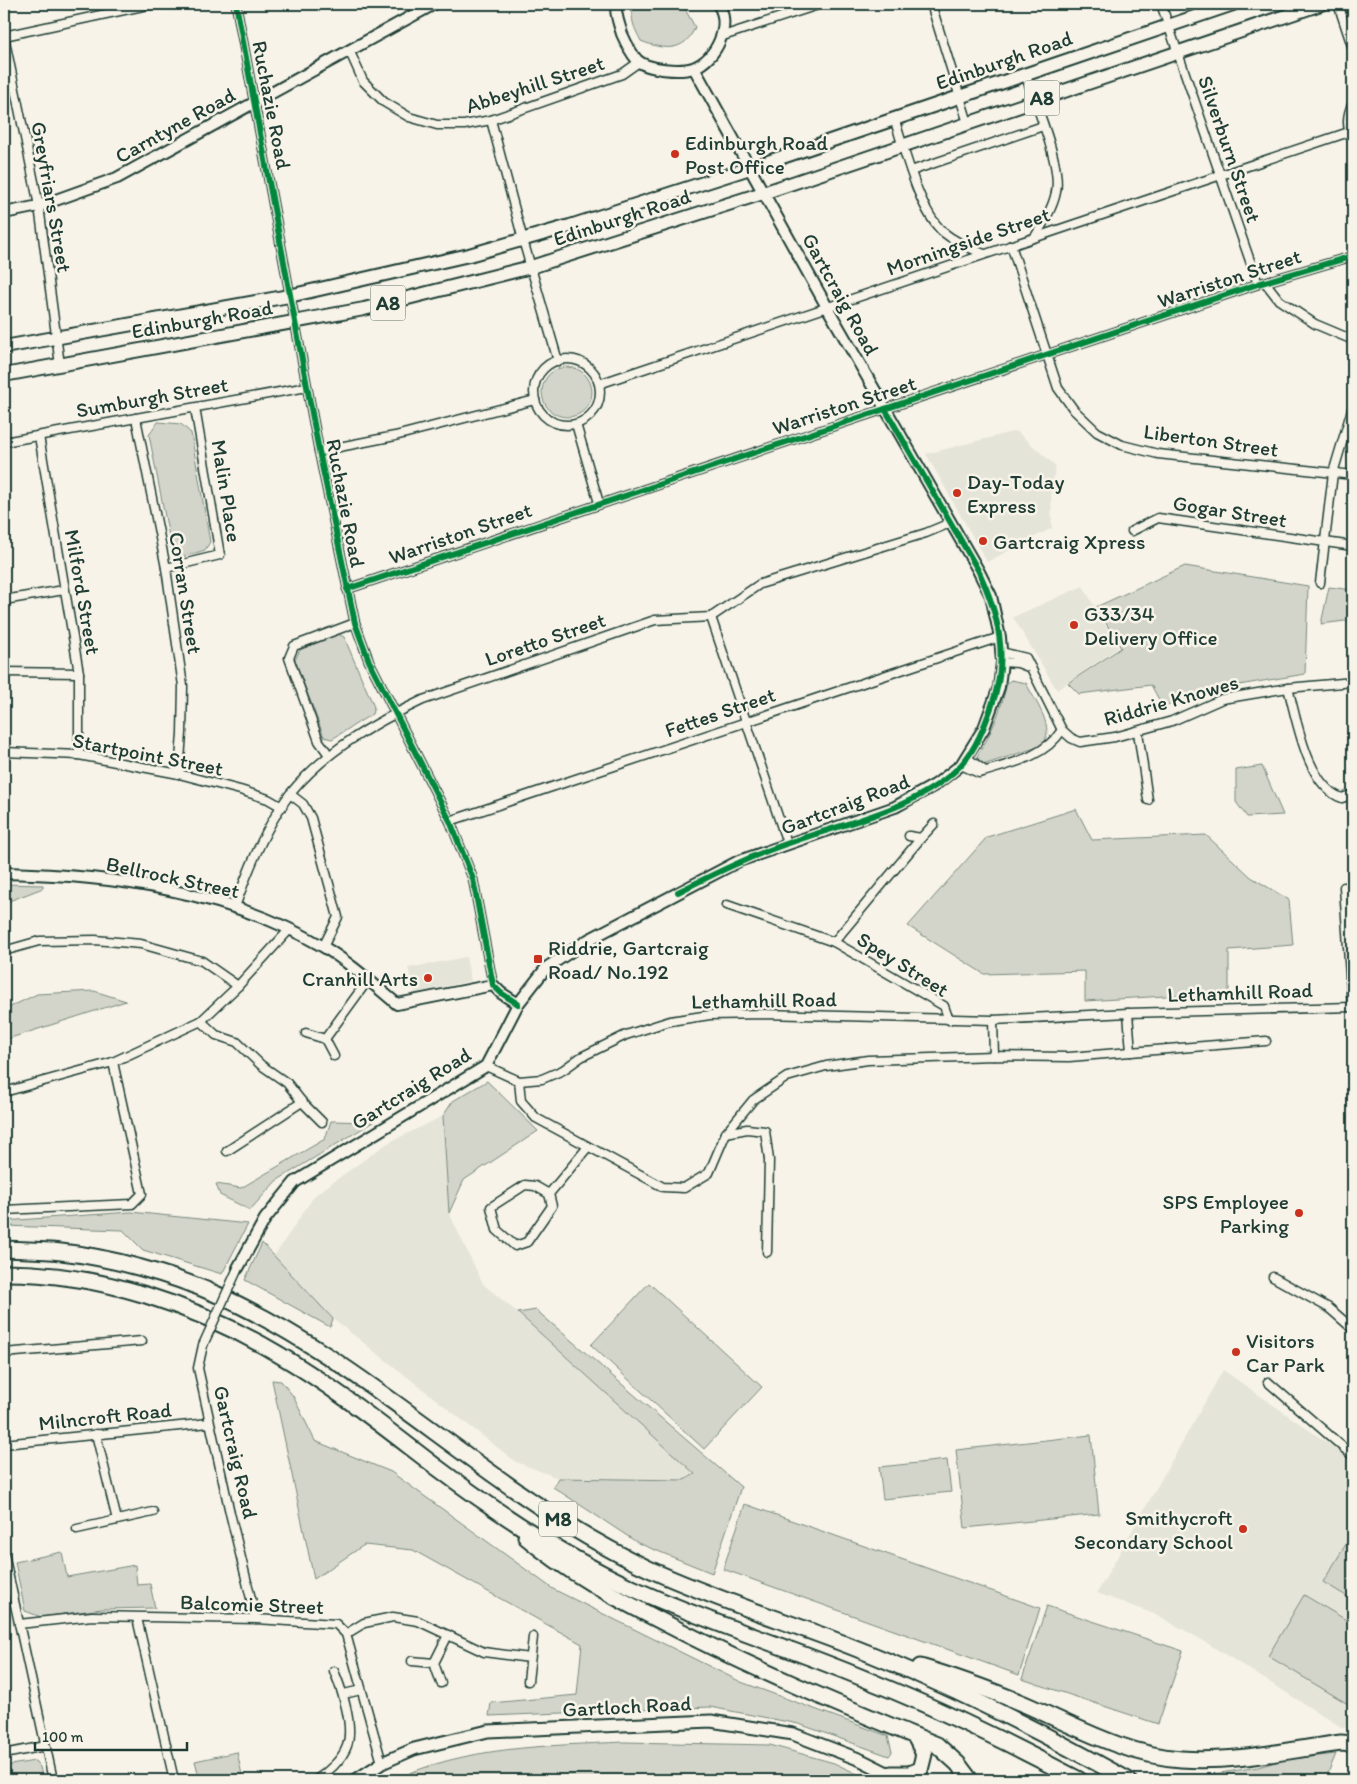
<svg xmlns="http://www.w3.org/2000/svg" width="1357" height="1784" viewBox="0 0 1357 1784" font-family="Itim,sans-serif">
<style>
.built{fill:#e5e4d9}
.green{fill:#d3d5ca;stroke:#79897f}
.lines{fill:none;stroke-linecap:round;stroke-linejoin:round}
.minor-casing{stroke:#1f3d34;stroke-width:11}
.tertiary-casing{stroke:#1f3d34;stroke-width:14}
.secondary-casing{stroke:#1f3d34;stroke-width:15}
.primary-casing{stroke:#1f3d34;stroke-width:16}
.motorway-casing{stroke:#1f3d34;stroke-width:19}
.minor{stroke:#f7f3e8;stroke-width:8}
.tertiary{stroke:#f7f3e8;stroke-width:10}
.secondary{stroke:#f7f3e8;stroke-width:11}
.primary{stroke:#f7f3e8;stroke-width:12}
.motorway{stroke:#f7f3e8;stroke-width:15}
.minor-bridge-casing{stroke:#1f3d34;stroke-width:11;stroke-linecap:butt}
.minor-bridge{stroke:#f7f3e8;stroke-width:8}
.cycleway-casing{stroke:#f7f3e8;stroke-width:9}
.cycleway{stroke:#00873e;stroke-width:6}
.poi-dot{fill:#c8321e;stroke:#f7f3e8;stroke-width:2}
.labels{text-anchor:middle;dominant-baseline:central;stroke-width:5;stroke-linejoin:round;paint-order:stroke}
.shield{fill:#f7f3e8;stroke:#60746a;stroke-width:1}
.shield-label{font-size:20px;font-weight:bold;fill:#1f3d34}
.street-label{font-size:21px;fill:#1f3d34;stroke:#f7f3e8}
.poi-label{font-size:21px;fill:#1f3d34;stroke:#f7f3e8;text-anchor:start}
</style>
<rect width="100%" height="100%" fill="#f7f3e8"/>
<filter id="ink" filterUnits="userSpaceOnUse"><feTurbulence type="fractalNoise" baseFrequency=".02" numOctaves="2"/><feDisplacementMap in="SourceGraphic" scale="10" xChannelSelector="R" yChannelSelector="G"/><feConvolveMatrix kernelMatrix="1 2 1 2 8 2 1 2 1" color-interpolation-filters="sRGB"/></filter>
<g filter="url(#ink)">
<g class="built">
<polygon points="1016,431 1056,466 1051,489 1052,528 987,562 926,454"/>
<polygon points="1083,586 1118,648 1057,690 1013,617"/>
<polygon points="466,957 471,981 415,993 408,968"/>
<polygon points="443,1116 449,1213 483,1284 518,1313 695,1474 684,1480 558,1478 516,1462 333,1319 274,1256 315,1195 386,1144"/>
<polygon points="1223,1370 1342,1453 1353,1465 1353,1729 1341,1727 1202,1640 1157,1615 1097,1593"/>
</g>
<g class="green">
<path d="M635 4H682L695 27C685 53 663 50 641 41 635 29 628 17 635 4Z"/>
<circle cx="567" cy="392" r="25"/>
<polygon points="158,422 181,424 191,433 210,542 205,550 179,558 172,552 149,435"/>
<polygon points="1185,566 1308,586 1305,674 1227,687 1163,707 1151,685 1079,694 1068,683 1121,648 1096,607"/>
<polygon points="1329,587 1353,590 1353,620 1321,624"/>
<polygon points="338,634 344,637 374,707 372,714 332,739 324,737 295,660 300,650"/>
<path d="M1011 680 1026 683C1034 700 1058 730 1041 746L986 764H981L977 756C992 733 1001 710 1007 683Z"/>
<polygon points="1262,766 1283,815 1247,817 1236,802 1236,770"/>
<polygon points="1076,809 1092,840 1206,835 1251,877 1289,900 1293,945 1229,950 1229,992 1085,1001 1085,971 984,974 908,926 987,837"/>
<polygon points="4,884 43,885 43,888 4,903"/>
<polygon points="94,991 126,1001 4,1040 4,1010 37,994"/>
<polygon points="487,1081 538,1131 464,1180 449,1213 443,1116 453,1101"/>
<polygon points="331,1121 373,1122 276,1181 250,1210 220,1195 216,1184 241,1188 325,1139"/>
<polygon points="131,1212 248,1224 222,1274 143,1250 123,1230 4,1226 4,1221"/>
<polygon points="262,1243 333,1319 330,1327 245,1280"/>
<polygon points="649,1283 762,1387 704,1449 591,1345"/>
<polygon points="536,1310 741,1487 712,1573 638,1543 553,1487 558,1478 684,1480 695,1474 518,1313"/>
<polygon points="272,1380 281,1381 293,1396 315,1441 391,1472 553,1589 741,1682 888,1736 892,1752 889,1756 799,1724 710,1707 489,1716 491,1703 577,1695 582,1644 413,1550 364,1545 314,1579"/>
<polygon points="1091,1435 1099,1514 965,1528 956,1450"/>
<polygon points="947,1460 951,1492 883,1499 879,1467"/>
<polygon points="745,1504 1040,1608 1019,1675 723,1569"/>
<polygon points="1351,1536 1353,1537 1353,1600 1323,1582"/>
<polygon points="62,1552 67,1577 135,1565 137,1585 150,1584 155,1608 102,1609 41,1617 25,1611 15,1562"/>
<polygon points="1304,1595 1353,1624 1353,1707 1268,1656"/>
<polygon points="1047,1606 1183,1651 1158,1724 1022,1679"/>
<path d="M624 1742 770 1745 834 1763 870 1780H394C465 1746 547 1746 624 1742Z"/>
<polygon points="237,1752 242,1775 218,1780 200,1780 195,1761"/>
<polygon points="1336,1754 1325,1780 1204,1780 1207,1775 1258,1767 1283,1760"/>
<polygon points="35,1761 40,1767 43,1780 4,1780 4,1766"/>
</g>
<g class="lines">
<g class="minor-casing">
<g id="minor">
<polyline points="236,4 319,451 355,623 369,661 450,821 473,879 493,985"/>
<polyline points="931,4 968,123"/>
<polyline points="1161,4 1258,284"/>
<polyline points="1338,4 1353,49"/>
<polyline points="4,36 39,206 60,365"/>
<polyline points="4,36 152,4"/>
<polyline points="723,36 821,4"/>
<polyline points="350,52 363,81 384,102 409,117 437,125 464,125 491,120 622,74 639,62"/>
<path d="M1025 74C1035 102 1062 165 1056 192 1053 208 1043 223 1035 237"/>
<path d="M1353 103C1346 116 1346 127 1353 140"/>
<path d="M894 118C904 148 919 211 943 232 955 242 969 248 984 254"/>
<polyline points="491,120 523,240 558,361"/>
<polyline points="911,171 1043,126"/>
<polyline points="1011,245 1058,388 1074,410 1097,432 1122,445 1158,454 1353,475"/>
<polyline points="1265,282 1279,300 1315,324 1353,340"/>
<circle cx="567" cy="392" r="33"/>
<polyline points="599,384 1349,132"/>
<polyline points="136,418 166,568 183,686 182,733 179,774"/>
<polyline points="576,424 599,503"/>
<polyline points="39,436 79,673 79,755"/>
<polyline points="4,442 307,387"/>
<polyline points="319,451 395,436 535,400"/>
<polyline points="1132,531 1158,518 1353,546"/>
<polyline points="166,568 220,555 195,408"/>
<polyline points="1320,583 1333,473 1353,406"/>
<polyline points="347,589 1258,284 1353,256"/>
<polyline points="4,600 64,590"/>
<polyline points="711,617 787,843"/>
<polyline points="1001,652 1026,658 1062,730 1071,738 1080,742 1115,737 1172,721 1222,699 1288,688 1353,682"/>
<polyline points="1002,662 1018,663 1031,668"/>
<polyline points="4,672 79,673"/>
<path d="M1288 688C1297 720 1307 786 1342 798L1353 794"/>
<polyline points="1138,732 1148,800"/>
<polyline points="4,752 79,755 179,774 240,790 268,799 282,807"/>
<polyline points="329,755 319,741 289,658 294,646 355,623"/>
<polyline points="966,757 985,771"/>
<path d="M961 765 979 773C1009 764 1044 758 1062 730"/>
<polyline points="290,794 303,804 311,818 338,917 323,947"/>
<polyline points="450,821 1000,637"/>
<polyline points="921,838 934,824"/>
<polyline points="1344,887 1352,1007"/>
<polyline points="727,905 834,942 944,1006 949,1020"/>
<path d="M235 907C248 870 266 825 290 794 325 751 374 723 423 700L655 620 711 617 760 584 926 533 950 523"/>
<polyline points="834,942 921,838 909,836"/>
<polyline points="4,951 39,941 95,940 141,944 202,961 238,986"/>
<polyline points="1128,1013 1131,1052"/>
<polyline points="993,1020 994,1056"/>
<polyline points="201,1021 216,1035 237,1042 261,1065 287,1083 302,1102 322,1122"/>
<polyline points="306,1033 325,1039 334,1056"/>
<polyline points="325,1039 368,980"/>
<polyline points="486,1066 519,1081 542,1079 563,1070 581,1057 626,1035 670,1021 710,1015 764,1014 993,1020 1128,1013 1353,1007"/>
<polyline points="519,1081 521,1101 536,1118 663,1187 684,1188 709,1173 726,1133 753,1100 787,1077 826,1066 868,1060 994,1056 1069,1057 1266,1041"/>
<polyline points="4,1092 113,1062 201,1021 238,986 289,930"/>
<polyline points="726,1133 747,1129 765,1131 769,1160 767,1252"/>
<polyline points="227,1151 302,1102"/>
<polygon points="525,1185 535,1186 549,1194 552,1206 527,1242 515,1246 497,1230 491,1207"/>
<polyline points="549,1194 587,1148"/>
<polyline points="4,1210 132,1204 142,1194 113,1062"/>
<polyline points="1273,1277 1329,1308 1353,1329"/>
<polyline points="203,1345 198,1368 230,1513 256,1619"/>
<polyline points="4,1353 142,1341"/>
<polyline points="1268,1382 1353,1456"/>
<polyline points="96,1434 117,1520"/>
<polyline points="4,1444 209,1423"/>
<polyline points="77,1529 153,1512"/>
<polyline points="4,1554 53,1780"/>
<polyline points="137,1618 174,1780"/>
<polyline points="19,1624 92,1616 256,1619 336,1624 346,1634 382,1763"/>
<polyline points="346,1634 364,1623 393,1617 418,1621 484,1652 530,1658"/>
<polyline points="412,1661 434,1663 441,1683"/>
<polyline points="434,1663 448,1635"/>
<polyline points="528,1681 533,1637"/>
<polyline points="344,1694 361,1690"/>
<polyline points="4,1754 45,1746"/>
<path d="M316 1780C327 1773 342 1760 347 1746 354 1726 342 1690 334 1671"/>
</g>
</g>
<g class="tertiary-casing">
<g id="tertiary">
<path d="M616 4C615 15 619 23 622 34 626 43 630 52 637 60 647 70 681 72 693 68 717 59 732 25 718 4"/>
<polyline points="4,213 39,206 117,178 434,4"/>
<path d="M4 873C112 875 227 891 322 946 349 962 373 984 397 1004L493 985 501 993 518 1004"/>
<polyline points="238,1268 265,1219 295,1182 486,1066 518,1004 546,968 588,940 739,861 895,807 935,785 961,765 984,728 999,687 1002,662 1000,637 991,596 978,570 827,307 694,68"/>
</g>
</g>
<g class="secondary-casing">
<polyline id="secondary" points="356,1780 382,1763 414,1749 488,1731 711,1721 793,1734 861,1760 897,1778"/>
</g>
<g class="primary-casing">
<g id="primary">
<polyline points="4,347 289,296 469,255 570,226 750,168 1233,4"/>
<polyline points="4,375 364,309 531,267 763,193 1321,4"/>
</g>
</g>
<g class="motorway-casing">
<g id="motorway">
<path d="M4 1249C23 1250 42 1250 61 1252 110 1257 173 1275 218 1295 374 1365 494 1497 649 1569 714 1599 783 1620 850 1646 946 1683 1038 1730 1128 1780"/>
<path d="M4 1273C101 1273 195 1305 278 1354 333 1386 385 1428 435 1466 496 1512 561 1555 630 1587 710 1624 796 1649 877 1684 946 1712 1013 1745 1079 1780"/>
<path d="M526 1537C566 1571 614 1597 661 1621 751 1668 844 1707 937 1745L958 1764 970 1780"/>
<path d="M920 1667C955 1677 990 1690 1024 1704 1075 1726 1125 1755 1181 1759 1234 1763 1289 1750 1341 1743L1353 1744"/>
<polyline points="891,1774 909,1774 920,1770 924,1754 915,1736"/>
</g>
</g>
<use href="#minor" class="minor"/>
<use href="#tertiary" class="tertiary"/>
<use href="#secondary" class="secondary"/>
<use href="#primary" class="primary"/>
<use href="#motorway" class="motorway"/>
<g class="minor-bridge-casing">
<polyline id="minor-bridge" points="203,1345 238,1268"/>
</g>
<use href="#minor-bridge" class="minor-bridge"/>
<g class="cycleway-casing">
<g id="cycleway">
<polyline points="236,4 319,451 355,623 369,661 450,821 473,879 493,985 501,993 518,1004"/>
<polyline points="347,589 1258,284 1353,256"/>
<path d="M678 892C714 874 748 857 786 844 842 823 918 810 961 765 976 749 985 725 992 705 1009 658 999 614 978 570L885 409"/>
</g>
</g>
<use href="#cycleway" class="cycleway"/>
</g>
</g>
<g class="poi-dot">
<circle cx="675" cy="154" r="5"/>
<circle cx="957" cy="493" r="5"/>
<circle cx="983" cy="541" r="5"/>
<circle cx="1074" cy="625" r="5"/>
<rect x="533" y="954" width="10" height="10" rx="2.5"/>
<circle cx="428" cy="978" r="5"/>
<circle cx="1299" cy="1213" r="5"/>
<circle cx="1236" cy="1352" r="5"/>
<circle cx="1243" cy="1529" r="5"/>
</g>
<g class="labels">
<g class="shield">
<rect x="1024.5" y="80.5" width="35" height="35" rx="4"/>
<rect x="370.5" y="285.5" width="35" height="35" rx="4"/>
<rect x="539" y="1501.5" width="38" height="35" rx="4"/>
</g>
<g class="shield-label">
<text x="1042" y="98">A8</text>
<text x="388" y="303">A8</text>
<text x="558" y="1519">M8</text>
</g>
<g class="street-label">
<text transform="translate(1004 60) rotate(-19)">Edinburgh Road</text>
<text transform="translate(535 84) rotate(-18)">Abbeyhill Street</text>
<text transform="translate(272 105) rotate(79)">Ruchazie Road</text>
<text transform="translate(175 125) rotate(-29)">Carntyne Road</text>
<text transform="translate(1230 149) rotate(71)">Silverburn Street</text>
<text transform="translate(52 197) rotate(80)">Greyfriars Street</text>
<text transform="translate(622 217) rotate(-18)">Edinburgh Road</text>
<text transform="translate(968 241) rotate(-19)">Morningside Street</text>
<text transform="translate(1229 278) rotate(-18)">Warriston Street</text>
<text transform="translate(841 294) rotate(61)">Gartcraig Road</text>
<text transform="translate(202 319) rotate(-10)">Edinburgh Road</text>
<text transform="translate(152 397) rotate(-10)">Sumburgh Street</text>
<text transform="translate(844 405) rotate(-18)">Warriston Street</text>
<text transform="translate(1211 440) rotate(8)">Liberton Street</text>
<text transform="translate(227 491) rotate(81)">Malin Place</text>
<text transform="translate(346 503) rotate(79)">Ruchazie Road</text>
<text transform="translate(1230 511) rotate(9)">Gogar Street</text>
<text transform="translate(460 533) rotate(-19)">Warriston Street</text>
<text transform="translate(83 592) rotate(80)">Milford Street</text>
<text transform="translate(186 593) rotate(81)">Corran Street</text>
<text transform="translate(545 639) rotate(-19)">Loretto Street</text>
<text transform="translate(1171 700) rotate(-16)">Riddrie Knowes</text>
<text transform="translate(720 712) rotate(-19)">Fettes Street</text>
<text transform="translate(148 754) rotate(11)">Startpoint Street</text>
<text transform="translate(845 804) rotate(-21)">Gartcraig Road</text>
<text transform="translate(173 877) rotate(12)">Bellrock Street</text>
<text transform="translate(903 964) rotate(32)">Spey Street</text>
<text transform="translate(1240 992) rotate(-2)">Lethamhill Road</text>
<text transform="translate(764 1000) rotate(-1)">Lethamhill Road</text>
<text transform="translate(411 1088) rotate(-32)">Gartcraig Road</text>
<text transform="translate(105 1416) rotate(-6)">Milncroft Road</text>
<text transform="translate(236 1452) rotate(77)">Gartcraig Road</text>
<text transform="translate(252 1604) rotate(2)">Balcomie Street</text>
<text transform="translate(627 1706) rotate(-3)">Gartloch Road</text>
</g>
<g class="poi-label">
<text x="685" y="142">Edinburgh Road<tspan x="685" dy="24">Post Office</tspan></text>
<text x="967" y="481">Day-Today<tspan x="967" dy="24">Express</tspan></text>
<text x="993" y="541">Gartcraig Xpress</text>
<text x="1084" y="613">G33/34<tspan x="1084" dy="24">Delivery Office</tspan></text>
<text x="548" y="947">Riddrie, Gartcraig<tspan x="548" dy="24">Road/ No.192</tspan></text>
<text x="418" y="978" text-anchor="end">Cranhill Arts</text>
<text x="1289" y="1201" text-anchor="end">SPS Employee<tspan x="1289" dy="24">Parking</tspan></text>
<text x="1246" y="1340">Visitors<tspan x="1246" dy="24">Car Park</tspan></text>
<text x="1233" y="1517" text-anchor="end">Smithycroft<tspan x="1233" dy="24">Secondary School</tspan></text>
</g>
</g>
<rect width="1357" height="1784" fill="none" stroke="#f7f3e8" stroke-width="20"/>
<rect x="10" y="10" width="1337" height="1764" fill="none" stroke="#1f3d34" stroke-width="2" filter="url(#ink)"/>
<path d="M35 1742v8h152v-8" fill="none" stroke="#1f3d34" stroke-width="2.5"/>
<text x="42" y="1742" font-size="15" fill="#1f3d34" stroke="#f7f3e8" stroke-width="4" paint-order="stroke">100 m</text>
</svg>
